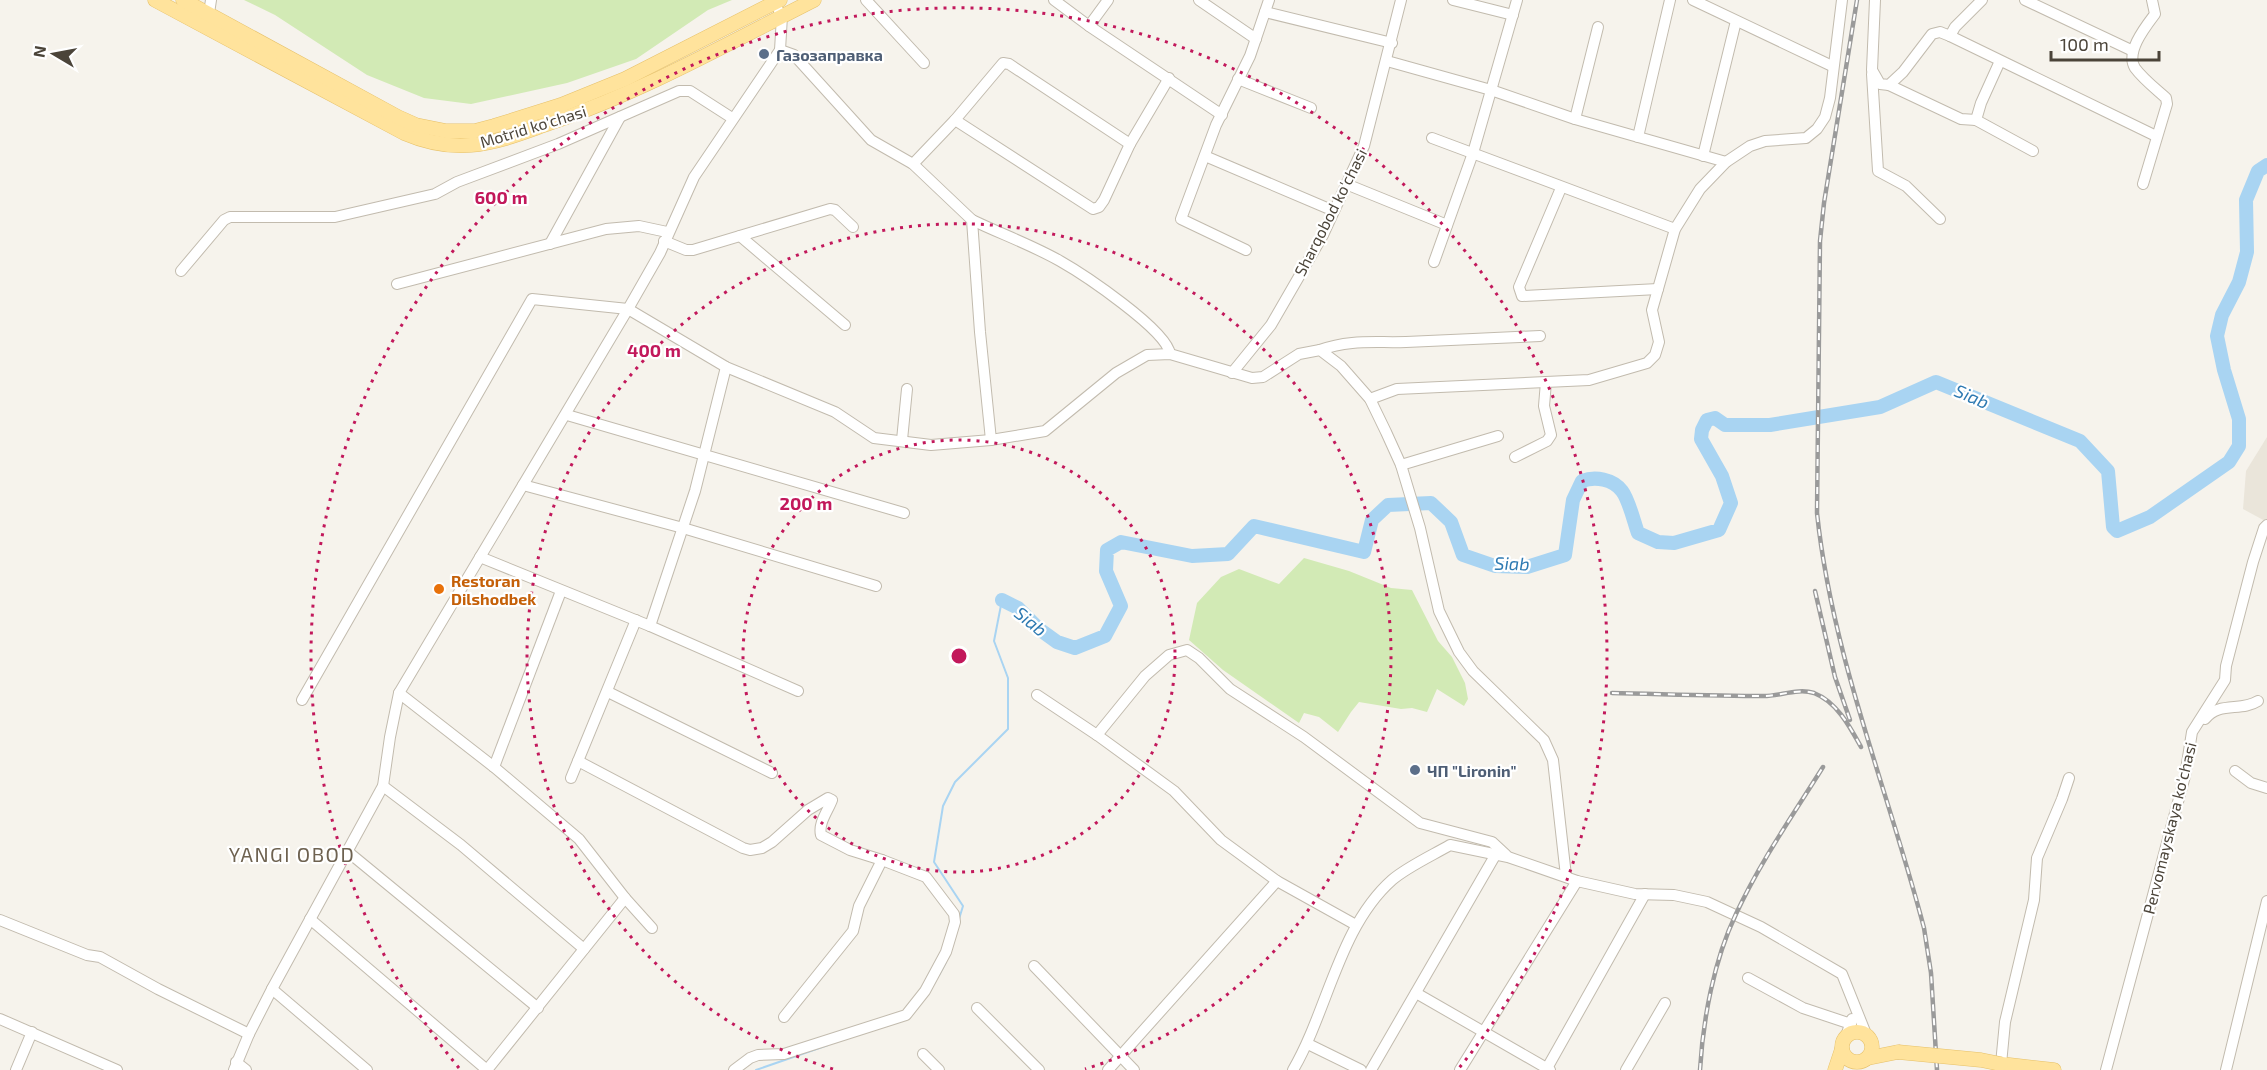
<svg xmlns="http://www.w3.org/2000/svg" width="2267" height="1070" viewBox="0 0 2267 1070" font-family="'Exo 2',sans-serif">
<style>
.residential{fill:#eae5da}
.green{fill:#d2eab5}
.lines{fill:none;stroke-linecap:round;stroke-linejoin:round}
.stream{stroke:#a9d4f2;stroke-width:2}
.river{stroke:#a9d4f2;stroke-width:14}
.minor-casing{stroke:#c2bbae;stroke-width:12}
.major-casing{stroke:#e6c16a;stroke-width:15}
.minor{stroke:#fff;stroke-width:10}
.major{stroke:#ffe39c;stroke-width:14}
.rail-casing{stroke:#9a9a9a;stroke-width:4.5}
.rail{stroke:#fff;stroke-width:2;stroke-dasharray:7;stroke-linecap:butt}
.major-bridge-casing{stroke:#e6c16a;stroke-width:15;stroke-linecap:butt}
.major-bridge{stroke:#ffe39c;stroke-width:14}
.ring{fill:none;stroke:#c2185b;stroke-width:3;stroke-dasharray:3 6}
.service-dot{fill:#5c6f8a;stroke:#fff;stroke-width:2}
.food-dot{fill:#e8710a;stroke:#fff;stroke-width:2}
.labels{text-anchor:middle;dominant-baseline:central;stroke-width:4.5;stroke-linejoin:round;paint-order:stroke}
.service-label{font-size:16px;font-weight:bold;fill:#4e5e75;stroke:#fff;text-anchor:start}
.street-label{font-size:16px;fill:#4b4439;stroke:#fff}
.food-label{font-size:16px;font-weight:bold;fill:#c56008;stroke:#fff;text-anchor:start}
.water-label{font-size:18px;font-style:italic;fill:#2e7ab2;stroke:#fff}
.quarter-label{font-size:20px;letter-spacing:1.5px;fill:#6e6250;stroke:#fff}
.centre{fill:#c2185b;stroke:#fff;stroke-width:3}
.ring-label{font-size:18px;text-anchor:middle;font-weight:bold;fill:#c2185b;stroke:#fff;stroke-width:4.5;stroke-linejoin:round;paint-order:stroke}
</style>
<rect width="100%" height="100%" fill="#f6f3ec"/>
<polygon class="residential" points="2267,437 2267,522 2243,509 2246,471"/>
<g class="green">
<polygon points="244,0 732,0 708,10 636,59 567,83 471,104 424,98 367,75 275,15"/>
<polygon points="1304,558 1349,571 1391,588 1412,590 1438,641 1452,657 1465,683 1468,699 1464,706 1437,689 1427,712 1412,708 1401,709 1359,702 1351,712 1338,732 1319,717 1304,713 1299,723 1223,670 1189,640 1197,603 1221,577 1239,569 1279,584"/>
</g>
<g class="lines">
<g class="stream">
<polyline points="959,919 963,906 934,862 943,806 955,782 1008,729 1008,678 994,641 1002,600"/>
<polyline points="939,975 946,962"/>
<polyline points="756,1070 828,1045"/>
</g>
<path class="river" d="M1002 600 1018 608 1039 629 1057 642 1075 648 1105 636 1121 606 1106 571 1107 550 1121 542 1192 556 1228 554 1254 526 1364 552 1372 520 1388 505 1431 503 1451 522 1463 555 1495 566 1527 567 1565 555 1573 500 1582 481C1595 476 1613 479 1622 491 1629 500 1634 522 1638 533L1658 542 1674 543 1719 530 1731 503 1722 476 1701 439 1702 430 1707 420 1715 418 1725 425H1770L1880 407 1936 382 2080 441 2108 471 2113 527 2117 531 2150 517 2229 462 2239 446V419L2224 370 2217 336 2222 315 2239 282 2247 252 2246 200 2258 171 2267 165"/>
<g class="minor-casing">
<g id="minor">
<polyline points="866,0 924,63"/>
<polyline points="1054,0 1089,26 1222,115"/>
<polyline points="1199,0 1256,39"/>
<polyline points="1453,0 1513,15"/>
<polyline points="1693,0 1832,66"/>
<polyline points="1875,0 1872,70 1880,84 1889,85 1903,72 1932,34 1940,32 1950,36"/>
<polyline points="1982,0 1955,27 1950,36 2156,136"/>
<polyline points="2025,0 2133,51"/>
<polyline points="1265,12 1392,43"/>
<polyline points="209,13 211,0"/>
<polyline points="1089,26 1108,0"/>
<polyline points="780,50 794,55 871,140 913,164 972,220 980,332 991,440"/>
<polyline points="1387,61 1491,90 1575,119 1726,162"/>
<polyline points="2000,61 1981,103 1976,120 2033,151"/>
<polyline points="1872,74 1878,171 1906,186 1940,219"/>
<polyline points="1238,79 1311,108"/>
<polyline points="1889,85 1961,119 1976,120"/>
<polyline points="1575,119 1598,27"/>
<polyline points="955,120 1093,209 1099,207 1104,200 1130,144 1169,78"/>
<polyline points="1638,137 1670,0"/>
<polyline points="1432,138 1675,229"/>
<polyline points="1205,156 1334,211"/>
<polyline points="1703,156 1736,21"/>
<polyline points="913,164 955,120 1003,63 1009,64 1130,144"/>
<polyline points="1346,184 1447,225"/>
<path d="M2143 184 2167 104 2166 98C2156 89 2143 79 2135 68 2125 52 2146 26 2155 14L2152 0"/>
<polyline points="1561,188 1519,287 1522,296 1658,289"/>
<path d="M972 220C1001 234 1032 245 1060 261 1083 274 1167 330 1170 354"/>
<polyline points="740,236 845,325"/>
<polyline points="664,241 686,250 693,250 830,209 835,210 853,227"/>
<polyline points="550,244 620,117"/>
<polyline points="1246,250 1181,219 1216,125 1250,56 1269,0"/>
<polyline points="1434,262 1473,153 1517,0"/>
<polyline points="181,271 224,220 230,217 335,217 435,194 457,182 558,144 679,91 690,91 732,118"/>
<polyline points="397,284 606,229 639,226 667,232"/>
<path d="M1320 350C1350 339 1375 343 1406 342 1451 340 1495 338 1540 336"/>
<polyline points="1232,373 1271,325 1323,235 1364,146 1401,0"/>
<polyline points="1370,399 1397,389 1589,380 1647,363 1655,355 1659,342 1652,310 1675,229 1700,189 1726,162 1750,146 1765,141 1806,138 1817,129 1825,117 1830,98 1842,0"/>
<polyline points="567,415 904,513"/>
<polyline points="902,440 907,389"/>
<polyline points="1515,457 1547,441 1551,435 1544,406 1546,382"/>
<polyline points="1401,465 1498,436"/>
<polyline points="523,485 683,528 876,586"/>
<polyline points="480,557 650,626 798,691"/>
<polyline points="650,626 695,491 726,367"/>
<polyline points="608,692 772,773"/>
<polyline points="399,693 494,767 579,839 625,898 652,928"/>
<polyline points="1037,695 1097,735 1174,791 1221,840 1277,881"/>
<polyline points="302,700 532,299 628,309 726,367 835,412 874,438 931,445 991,440 1045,431 1116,373 1147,355 1170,354 1252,378 1263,377 1299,354 1320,350 1341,366 1370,399 1386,432 1401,465 1420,528 1439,611 1459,652 1473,671 1544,740 1553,760 1566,876"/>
<path d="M2205 719C2219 701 2241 712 2258 701"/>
<polyline points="1097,735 1145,676 1169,655 1187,650 1199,658 1230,689 1304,737 1420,823 1492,842 1506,855"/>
<path d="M578 761 743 848 750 850 762 848 772 842 808 810 828 798 832 800C828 811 818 823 821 835L850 850 882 860 859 906 853 931 784 1017"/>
<polyline points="494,767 561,591"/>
<polyline points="2235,771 2251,783 2267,788"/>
<polyline points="571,778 636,620"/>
<polyline points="383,786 461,845 584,949"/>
<polyline points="347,851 538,1008"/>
<polyline points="310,919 487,1070"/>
<polyline points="0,920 87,955 100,957 158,989 249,1034"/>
<polyline points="1034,966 1134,1070"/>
<polyline points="1748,978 1803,1008 1851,1024"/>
<polyline points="272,989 367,1070"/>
<polyline points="1416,993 1550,1070"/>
<polyline points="977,1008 1039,1070"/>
<polyline points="0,1019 117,1070"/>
<polyline points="1846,1036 1852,1019"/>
<polyline points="1308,1044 1361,1070"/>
<polyline points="923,1054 939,1070"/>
<polyline points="236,1062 246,1070"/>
<polyline points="2001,1064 2005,1022 2034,900 2037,858 2062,799 2069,778"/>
<polyline points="16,1070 32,1032"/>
<polyline points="234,1070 249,1034 272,989 383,786 390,737 399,693 628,309 660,253 694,177 780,50 782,16 779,11"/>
<polyline points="487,1070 625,898"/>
<polyline points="734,1070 750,1058 758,1055 784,1054 906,1015 925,991 946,952 955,922 954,914 926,877 882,860"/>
<polyline points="1108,1070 1277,881 1356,925"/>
<path d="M1293 1070C1328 1010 1339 927 1392 880 1407 867 1433 855 1450 845L1508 857 1577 881 1635 894 1674 895 1707 902 1761 927 1842 974 1866 1034"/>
<polyline points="1371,1070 1496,854"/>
<polyline points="1460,1070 1577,881"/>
<polyline points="1546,1070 1645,894"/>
<polyline points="1626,1070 1665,1003"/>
<polyline points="2106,1070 2185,776 2192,732 2225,680 2226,666 2253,562 2264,528 2267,525"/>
<polyline points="2226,1070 2267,901"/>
</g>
</g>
<g class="major-casing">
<g id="major">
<path d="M155 0 404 133C425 142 448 147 471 145 498 143 524 132 550 123 642 92 727 44 814 0"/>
<polyline points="183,0 398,117 416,125 446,131 475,131 494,126 561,105 625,79 780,0"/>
<circle cx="1857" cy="1047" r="15"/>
<polyline points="1868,1058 1898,1052"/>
<polyline points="2001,1064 2054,1070"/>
<polyline points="1835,1070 1842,1049"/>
</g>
</g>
<use href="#minor" class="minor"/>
<use href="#major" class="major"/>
<g class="rail-casing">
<g id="rail">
<path d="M1857 0 1824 203 1820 241 1817 513C1832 656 1888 790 1924 928L1931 973 1937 1070"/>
<polyline points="1815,591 1835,677 1850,720"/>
<path d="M1612 693C1662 694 1713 696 1764 696 1780 696 1798 688 1814 693 1837 702 1850 727 1861 747"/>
<path d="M1700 1070C1703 1019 1714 960 1736 914 1760 862 1793 815 1823 767"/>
</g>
</g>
<use href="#rail" class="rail"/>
<g class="major-bridge-casing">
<polyline id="major-bridge" points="1898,1052 1981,1060 2001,1064"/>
</g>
<use href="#major-bridge" class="major-bridge"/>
</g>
<g class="ring">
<circle cx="959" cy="656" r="216"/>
<path d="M833 1069A432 432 0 1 1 1085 1069"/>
<path d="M459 1068A648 648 0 1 1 1459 1068"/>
</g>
<g class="service-dot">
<circle cx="764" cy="54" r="6"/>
<circle cx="1415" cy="770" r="6"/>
</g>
<circle class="food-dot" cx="439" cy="589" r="6"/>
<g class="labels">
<g class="service-label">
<text x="776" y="54">Газозаправка</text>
<text x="1427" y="770">ЧП "Lironin"</text>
</g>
<g class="street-label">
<text transform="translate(533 126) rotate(-17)">Motrid ko'chasi</text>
<text transform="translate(1330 212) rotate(-63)">Sharqobod ko'chasi</text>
<text transform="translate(2169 828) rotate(-76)">Pervomayskaya ko'chasi</text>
</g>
<g class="food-label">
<text x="451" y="580">Restoran<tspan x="451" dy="18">Dilshodbek</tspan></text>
</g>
<g class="water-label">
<text transform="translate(1972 396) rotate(23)">Siab</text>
<text transform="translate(1512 563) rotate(1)">Siab</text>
<text transform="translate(1031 621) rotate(39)">Siab</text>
</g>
<g class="quarter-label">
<text x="292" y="854">YANGI OBOD</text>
</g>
</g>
<circle cx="959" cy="656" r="9" class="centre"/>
<g class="ring-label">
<text x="501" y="204">600 m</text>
<text x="654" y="357">400 m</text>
<text x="806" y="510">200 m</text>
</g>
<g transform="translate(54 54) rotate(280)" stroke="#ffffff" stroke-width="4.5" paint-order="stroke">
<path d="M0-4.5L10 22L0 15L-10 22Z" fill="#4b4439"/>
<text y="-9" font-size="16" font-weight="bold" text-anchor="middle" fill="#4b4439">N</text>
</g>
<path d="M2051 51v9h108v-9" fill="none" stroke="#4b4439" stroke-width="3"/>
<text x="2060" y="51" font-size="18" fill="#4b4439" stroke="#ffffff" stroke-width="4.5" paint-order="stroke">100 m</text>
</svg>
